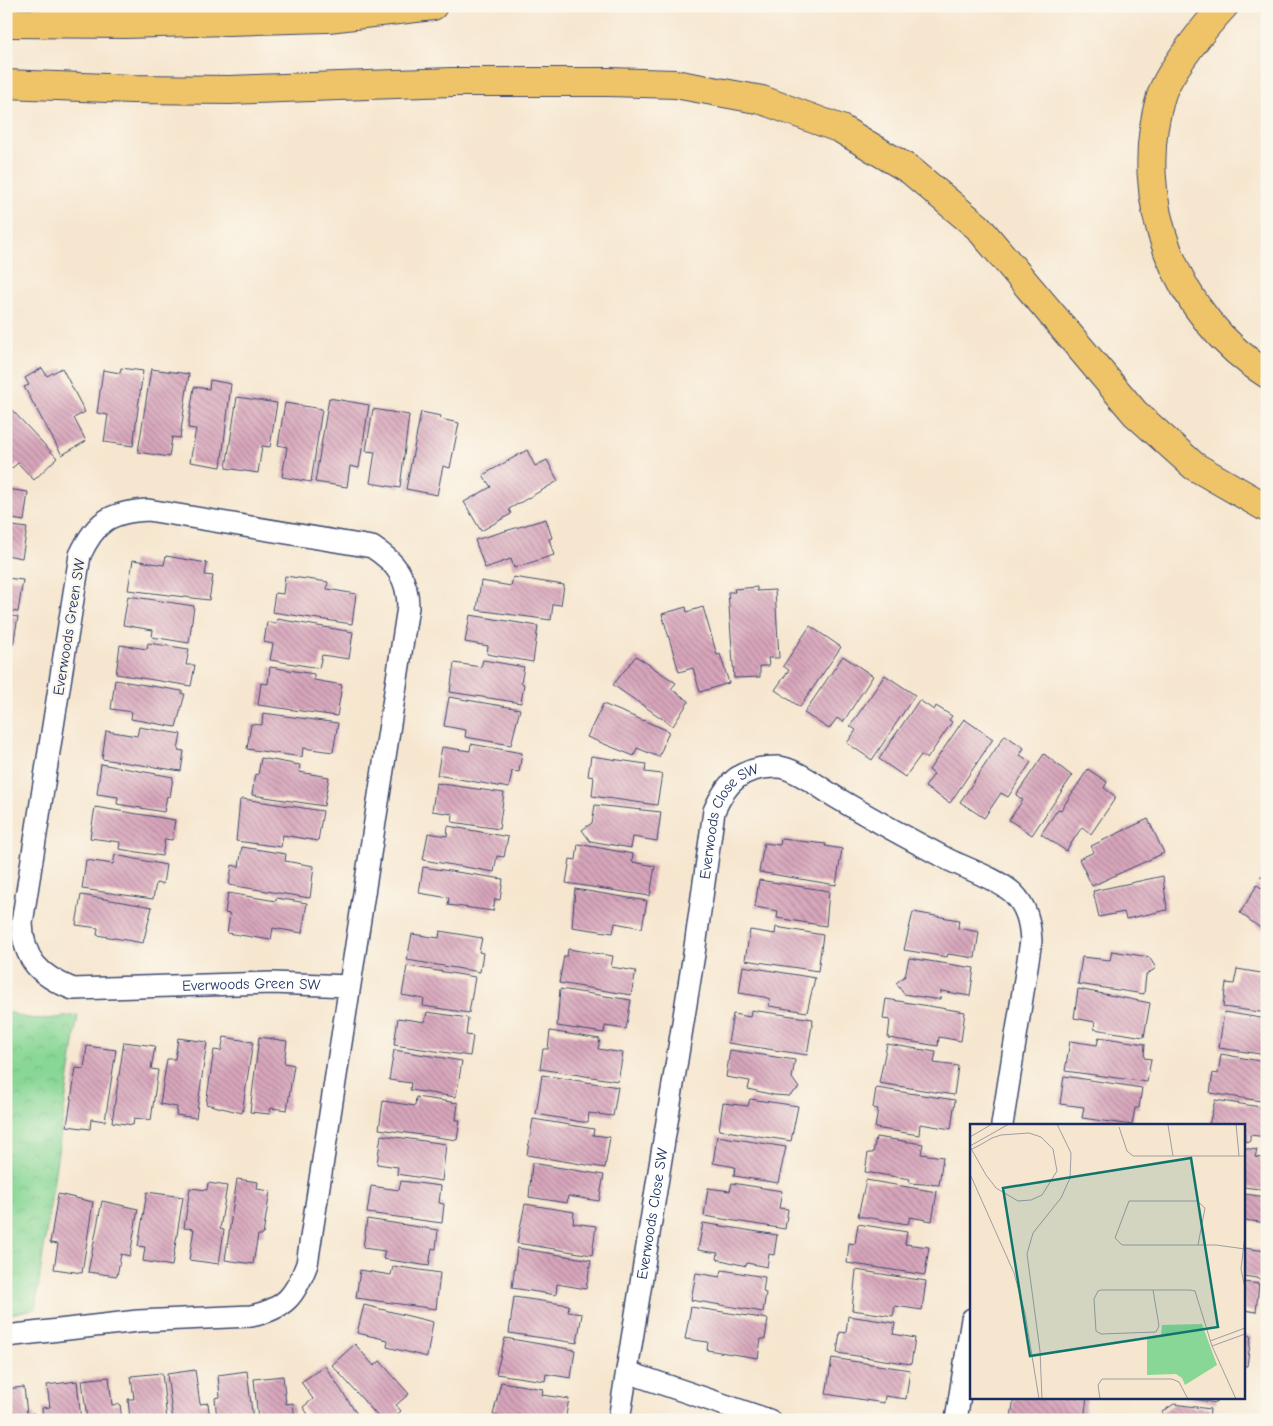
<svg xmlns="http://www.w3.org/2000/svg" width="1273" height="1426" viewBox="0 0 1273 1426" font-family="'Comic Neue',sans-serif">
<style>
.park{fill:url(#park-crowns);stroke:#52837a}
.building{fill:url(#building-back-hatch)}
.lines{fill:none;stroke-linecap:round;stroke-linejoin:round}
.minor-casing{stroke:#3c4a6f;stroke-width:24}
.motorway-casing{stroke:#3c4a6f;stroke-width:30}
.minor{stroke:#fff;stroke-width:21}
.motorway{stroke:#efc469;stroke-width:28}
.labels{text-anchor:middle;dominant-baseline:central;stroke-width:5;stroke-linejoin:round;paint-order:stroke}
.street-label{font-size:15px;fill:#1b2f5e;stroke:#fbf7ec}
.inset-road{fill:none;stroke:#9e9da2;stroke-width:1}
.view{fill:#0f766e;fill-opacity:0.15;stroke:#0f766e;stroke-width:2.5}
.inset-edge{fill:none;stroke:#1b2f5e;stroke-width:2.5}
</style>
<defs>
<pattern id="park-crowns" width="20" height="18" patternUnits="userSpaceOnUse" patternTransform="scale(1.25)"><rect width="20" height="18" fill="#89d796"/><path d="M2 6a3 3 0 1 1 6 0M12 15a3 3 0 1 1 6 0" fill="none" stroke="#76b984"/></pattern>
<pattern id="building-back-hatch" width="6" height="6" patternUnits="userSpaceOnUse" patternTransform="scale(1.25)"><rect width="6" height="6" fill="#d8a6bb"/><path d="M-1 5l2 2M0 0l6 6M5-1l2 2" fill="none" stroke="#ae889b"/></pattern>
</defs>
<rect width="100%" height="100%" fill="#fbf7ec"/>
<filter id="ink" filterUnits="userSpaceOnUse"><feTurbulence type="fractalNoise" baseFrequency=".02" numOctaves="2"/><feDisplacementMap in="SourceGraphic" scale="10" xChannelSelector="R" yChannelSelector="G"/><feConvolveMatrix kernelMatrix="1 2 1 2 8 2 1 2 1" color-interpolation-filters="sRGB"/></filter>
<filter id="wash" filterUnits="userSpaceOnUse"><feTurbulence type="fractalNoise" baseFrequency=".0096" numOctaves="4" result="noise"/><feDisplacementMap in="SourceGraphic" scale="20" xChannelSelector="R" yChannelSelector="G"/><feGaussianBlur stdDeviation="1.12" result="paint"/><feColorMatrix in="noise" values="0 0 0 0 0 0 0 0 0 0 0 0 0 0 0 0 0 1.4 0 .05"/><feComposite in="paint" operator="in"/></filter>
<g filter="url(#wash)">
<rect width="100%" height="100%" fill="#f6e6cf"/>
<path class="park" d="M6 1010C30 1024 52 1018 78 1015L35 1309 6 1315Z"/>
<g id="blocks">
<g class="building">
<polygon points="42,368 47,376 62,368 85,412 74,418 86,441 62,455 24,387 29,385 25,378"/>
<polygon points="121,368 143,371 133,446 104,442 108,415 97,413 103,370 120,373"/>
<polygon points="151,369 189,374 180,438 172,437 169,457 138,452"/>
<polygon points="210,380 231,384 221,467 190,462 196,429 188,428 194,387 209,389"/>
<polygon points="237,397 277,403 270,447 262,446 258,473 226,468"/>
<polygon points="329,398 369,405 359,468 350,466 347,487 315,482"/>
<polygon points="285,403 322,409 311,482 282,477 287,447 278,445"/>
<polygon points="10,408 57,458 34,480 18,463 12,468 6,462 6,412"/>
<polygon points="373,409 409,415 400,488 370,483 375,452 366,451"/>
<polygon points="421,412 441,416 440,419 459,423 450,468 443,466 437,495 406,489"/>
<polygon points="527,450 535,466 547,460 558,481 509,509 511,514 481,531 464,502 491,487 483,475"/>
<polygon points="6,489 28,492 24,521 6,518"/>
<polygon points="546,519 552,538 549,539 554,555 514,568 511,559 485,568 475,540"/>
<polygon points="6,525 27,528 22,558 6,555"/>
<polygon points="166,556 207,563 205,575 213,576 209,600 128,590 133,560 164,565"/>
<polygon points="285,576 328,582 327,589 356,594 352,624 272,612 275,593 283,594"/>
<polygon points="513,577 564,585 561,605 553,604 551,620 477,610 481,581 511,586"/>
<polygon points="6,578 23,580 18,612 6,610"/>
<polygon points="757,587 757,591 775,590 779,658 768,658 769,666 760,666 760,677 734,678 728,592 735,592 734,589"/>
<polygon points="128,596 194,606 189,643 152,637 153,630 123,625"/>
<polygon points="686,607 687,612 703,607 717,655 720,654 729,683 700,692 693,668 679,672 662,614"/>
<polygon points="6,615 18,617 13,645 6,644"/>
<polygon points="470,615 538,626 533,662 487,654 488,646 465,642"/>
<polygon points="277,619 353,632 349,659 322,655 319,668 270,660 273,644 264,642 267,622 276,624"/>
<polygon points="810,626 841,647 800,707 775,690 789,670 783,666"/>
<polygon points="148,643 189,649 186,665 195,665 191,686 116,674 120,645 147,649"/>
<polygon points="636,656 676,683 671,689 689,701 673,726 613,685"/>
<polygon points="843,656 873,676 843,722 837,718 829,729 804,713"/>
<polygon points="483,660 524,667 521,683 524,684 521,703 450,692 454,663 481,667"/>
<polygon points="270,667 314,674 314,680 342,685 337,716 258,705 261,683 268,684"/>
<polygon points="885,675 915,695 872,760 847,743 856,730 850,726"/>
<polygon points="115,680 182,691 182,694 185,694 176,727 131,719 132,712 111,709"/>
<polygon points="449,697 520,709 511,745 465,737 466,730 444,726"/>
<polygon points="919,700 934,710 936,706 952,716 949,720 952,722 927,759 921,755 905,777 879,759"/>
<polygon points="603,704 669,731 659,757 637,748 634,756 587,737"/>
<polygon points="263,713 338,723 333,752 303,748 302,757 247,749 251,724 262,725"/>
<polygon points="964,719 993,739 950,803 925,787 934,774 929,770"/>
<polygon points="139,727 181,734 178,750 184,751 181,771 102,759 106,731 137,736"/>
<polygon points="1005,735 1024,748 1020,755 1031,762 1008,797 1001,793 984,818 960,802"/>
<polygon points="471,744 522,753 519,772 512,771 509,788 437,775 442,747 470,751"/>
<polygon points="1044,754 1072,776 1032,835 1009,820 1023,800 1016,795"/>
<polygon points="591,756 646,764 645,772 662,774 657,805 592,796 594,777 588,776"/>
<polygon points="261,758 300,765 299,772 329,777 324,806 252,795 255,774 258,775"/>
<polygon points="101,764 173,777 170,797 167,796 164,812 117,804 118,797 97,794"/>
<polygon points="1088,769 1107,782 1104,788 1116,797 1091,834 1082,827 1066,851 1041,834 1058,809 1061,810"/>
<polygon points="436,783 504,793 499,829 452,822 453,814 432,811"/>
<polygon points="243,799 323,811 318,841 283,835 281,847 236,841 240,800"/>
<polygon points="595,805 661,812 657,841 633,837 631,848 590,841 582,830 592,823"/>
<polygon points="95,807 175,820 172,840 165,839 162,856 119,849 120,842 90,838"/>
<polygon points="1148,819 1164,853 1092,886 1079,859 1094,852 1091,846"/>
<polygon points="448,826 508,837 504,857 497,856 494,872 423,860 428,833 447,836"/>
<polygon points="781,839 826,844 825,846 842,849 836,885 759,872 764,843 780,845"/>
<polygon points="578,844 633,854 632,862 655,866 650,896 566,883 570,859 576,860"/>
<polygon points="242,847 286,854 285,861 314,866 310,898 229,885 232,865 239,867"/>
<polygon points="1267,853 1267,864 1262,860"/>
<polygon points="115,855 166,865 163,884 156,883 153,899 82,889 86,860 113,864"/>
<polygon points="423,867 503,879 500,900 495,899 493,911 448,905 449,898 419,893"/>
<polygon points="1267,869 1267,882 1260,877"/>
<polygon points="1163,876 1167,910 1126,919 1124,912 1099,917 1093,891"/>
<polygon points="759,880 829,891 826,926 777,918 778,911 755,907"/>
<polygon points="1257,885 1267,892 1267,933 1240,913"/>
<polygon points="575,889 647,901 642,928 615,923 613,933 572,927"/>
<polygon points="228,893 276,901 276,898 307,903 302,933 273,928 271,940 227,933 230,914 225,913"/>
<polygon points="81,895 152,907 143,943 97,935 98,928 76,925"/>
<polygon points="913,912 959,920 958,928 979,932 975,958 948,954 947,957 904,950"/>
<polygon points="776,927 823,935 818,971 745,960 750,930 775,934"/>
<polygon points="440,931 482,938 479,952 483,953 480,972 407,960 412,934 439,938"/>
<polygon points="568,949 613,956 611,967 636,971 631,995 559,983 564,956 567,956"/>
<polygon points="1112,951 1149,957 1156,968 1146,975 1144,994 1078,984 1082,957 1110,960"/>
<polygon points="909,958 974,968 970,996 941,991 940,999 934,999 904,994 896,983 905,976"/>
<polygon points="407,966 475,977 469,1013 423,1006 424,999 402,995"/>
<polygon points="743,966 815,978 807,1012 769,1006 770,999 764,997 739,993"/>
<polygon points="1237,969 1267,974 1267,1013 1223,1007 1226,983 1234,984"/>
<polygon points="560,989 631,1000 626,1029 605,1026 604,1033 557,1026"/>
<polygon points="1078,989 1150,1003 1144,1037 1094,1029 1095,1022 1074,1018"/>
<polygon points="886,999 965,1012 961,1041 939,1037 938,1046 888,1038 890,1020 883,1019"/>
<polygon points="751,1010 813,1019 807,1055 728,1043 733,1014 750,1017"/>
<polygon points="427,1012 468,1018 466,1035 473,1036 470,1056 394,1045 398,1018 425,1022"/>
<polygon points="1224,1012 1267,1019 1267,1055 1219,1048"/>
<polygon points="550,1031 600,1039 598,1049 623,1053 618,1081 540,1069 543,1049 548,1049"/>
<polygon points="224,1037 253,1042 242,1113 206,1104 214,1050 221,1051"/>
<polygon points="259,1037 287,1041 284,1063 294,1065 287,1110 271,1108 269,1114 250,1112"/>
<polygon points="1099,1037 1145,1044 1144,1058 1151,1059 1147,1082 1065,1071 1070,1041 1097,1045"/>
<polygon points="178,1038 207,1042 196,1118 176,1115 177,1107 160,1104 167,1059 175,1059"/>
<polygon points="124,1042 155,1046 151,1069 158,1070 151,1120 134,1118 133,1125 112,1122"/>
<polygon points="887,1044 936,1052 934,1063 958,1066 954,1095 879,1083"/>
<polygon points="87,1046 116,1050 105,1121 91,1119 90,1129 67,1126 76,1068 84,1069"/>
<polygon points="394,1050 462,1061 456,1097 410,1090 411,1083 389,1080"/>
<polygon points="730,1050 795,1060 792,1078 799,1088 789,1096 774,1095 748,1089 750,1081 726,1077"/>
<polygon points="1221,1054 1265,1062 1264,1071 1267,1071 1267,1102 1210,1093 1213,1073 1218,1074"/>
<polygon points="542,1075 618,1087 613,1116 589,1113 588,1122 582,1122 536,1114"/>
<polygon points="1064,1076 1142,1088 1139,1108 1135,1108 1132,1125 1082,1118 1084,1107 1060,1104"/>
<polygon points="876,1088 955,1100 951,1129 920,1124 919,1135 875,1128 878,1109 873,1108"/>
<polygon points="416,1097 458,1103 456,1120 460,1120 457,1140 379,1129 383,1101 415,1106"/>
<polygon points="750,1099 798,1106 791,1141 719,1130 723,1103 748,1106"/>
<polygon points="1215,1100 1267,1108 1267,1137 1250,1135 1250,1142 1244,1141 1244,1125 1209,1125"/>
<polygon points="533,1119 594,1129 593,1135 610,1137 605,1168 527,1155"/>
<polygon points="381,1135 446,1144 442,1181 397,1174 398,1167 377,1164"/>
<polygon points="717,1136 786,1147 778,1183 734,1176 735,1167 713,1163"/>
<polygon points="876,1137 923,1144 921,1154 943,1157 939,1185 909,1183 910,1179 865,1172 868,1153 873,1153"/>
<polygon points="1244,1148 1257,1150 1255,1157 1267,1159 1267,1190 1244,1187"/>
<polygon points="532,1163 604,1175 599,1201 568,1196 567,1203 529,1197"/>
<polygon points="237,1179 258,1182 257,1189 270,1191 263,1235 258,1235 253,1264 225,1260"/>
<polygon points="866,1180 937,1192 932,1221 910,1217 908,1224 858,1216"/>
<polygon points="401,1181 441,1186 439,1203 444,1204 442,1223 367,1213 371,1186 399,1190"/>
<polygon points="208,1183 227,1186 220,1229 224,1230 219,1264 189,1260 194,1229 184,1228 190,1188 207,1190"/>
<polygon points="732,1183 782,1191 779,1208 788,1209 785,1229 704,1216 708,1188 730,1191"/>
<polygon points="147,1192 183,1197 172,1266 143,1261 145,1247 138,1246"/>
<polygon points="58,1194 93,1202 82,1273 54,1269 58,1244 50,1243"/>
<polygon points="1244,1194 1267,1197 1267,1223 1244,1220"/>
<polygon points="102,1201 138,1209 130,1256 121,1254 117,1276 88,1272"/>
<polygon points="525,1204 574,1212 573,1223 596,1226 592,1255 517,1243"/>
<polygon points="367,1219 438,1230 436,1249 432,1248 429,1266 383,1259 385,1251 363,1248"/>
<polygon points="703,1223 777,1235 774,1255 769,1254 767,1267 747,1263 746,1266 717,1259 718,1253 698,1250"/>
<polygon points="858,1224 907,1232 905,1244 929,1247 925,1275 847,1263 849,1243 855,1244"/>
<polygon points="517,1248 591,1260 586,1289 557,1284 556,1295 512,1288"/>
<polygon points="1244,1248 1266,1251 1262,1279 1244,1276"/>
<polygon points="393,1266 440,1273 436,1309 356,1298 360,1270 391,1275"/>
<polygon points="722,1270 765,1277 763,1292 766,1293 763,1312 691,1300 696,1273 720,1277"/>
<polygon points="856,1270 926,1281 922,1310 895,1306 893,1316 852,1310"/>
<polygon points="1244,1282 1259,1284 1256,1312 1244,1310"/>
<polygon points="514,1297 569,1305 568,1312 582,1314 577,1343 509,1333"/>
<polygon points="364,1305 433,1322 427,1357 387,1347 388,1340 357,1333"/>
<polygon points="691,1307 768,1319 765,1339 761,1339 758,1358 707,1350 708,1342 685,1339"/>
<polygon points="848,1316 895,1323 893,1334 915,1338 911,1364 837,1353 840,1332 846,1333"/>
<polygon points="1244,1335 1251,1336 1247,1366 1244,1366"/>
<polygon points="505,1338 575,1350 571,1378 546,1374 545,1381 496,1374"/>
<polygon points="355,1344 374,1366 380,1361 409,1394 396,1405 401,1411 391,1420 381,1420 332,1365"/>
<polygon points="832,1358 910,1370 906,1399 885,1396 884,1403 826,1394"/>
<polygon points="325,1366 361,1420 312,1420 303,1407 313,1399 301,1382"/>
<polygon points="195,1370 200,1404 208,1403 210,1420 173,1420 167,1374"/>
<polygon points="247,1371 253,1420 217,1420 215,1398 220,1397 218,1375"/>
<polygon points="162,1373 167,1420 130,1420 128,1399 134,1399 131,1376"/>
<polygon points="283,1376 286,1404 293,1403 295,1420 258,1420 254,1379"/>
<polygon points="109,1377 112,1405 120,1404 122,1420 87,1420 82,1380"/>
<polygon points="77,1381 81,1420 43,1420 42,1408 50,1407 47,1385"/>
<polygon points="501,1382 543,1389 542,1395 569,1399 565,1420 521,1420 493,1415"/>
<polygon points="24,1387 27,1414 34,1413 35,1420 6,1420 6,1389"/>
<polygon points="1014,1397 1087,1397 1084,1420 1030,1420 1011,1417"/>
<polygon points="1184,1397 1217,1397 1216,1403"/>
<polygon points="1174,1404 1210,1409 1209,1420 1168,1420 1162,1412"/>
</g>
</g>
</g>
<g filter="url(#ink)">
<use href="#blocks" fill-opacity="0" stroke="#3c4a6f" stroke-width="1"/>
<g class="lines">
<g class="minor-casing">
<g id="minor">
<path id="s1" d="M6 1336 138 1321 251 1316C285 1309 295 1296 307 1264L408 607C408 579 396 562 372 547L148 510C110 512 96 521 80 555L22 923C23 960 40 976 73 989L272 983 349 986"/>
<polyline points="627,1372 769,1420"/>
<path id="s2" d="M619 1420 694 954 714 811C727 781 742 767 777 767 794 767 822 789 837 798 874 820 911 840 949 860 968 869 999 880 1013 893 1027 907 1030 923 1031 941L1002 1125"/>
<polyline points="956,1420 972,1319"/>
</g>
</g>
<g class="motorway-casing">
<g id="motorway">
<path d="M1224 6C1206 25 1168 72 1161 96 1130 199 1176 317 1267 374"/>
<polyline points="6,23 125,24 328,18 433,6"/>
<polyline points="6,84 132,89 229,90 452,82 609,82 675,84 762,100 841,129 910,170 978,227 1135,413 1194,466 1267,508"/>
</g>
</g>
<use href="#minor" class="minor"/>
<use href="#motorway" class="motorway"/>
</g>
</g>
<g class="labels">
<g class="street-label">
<text transform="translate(69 627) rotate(-81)">Everwoods Green SW</text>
<text stroke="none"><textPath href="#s2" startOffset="614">Everwoods Close SW</textPath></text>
<text stroke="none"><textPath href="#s1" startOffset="2021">Everwoods Green SW</textPath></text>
<text stroke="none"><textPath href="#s2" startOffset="209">Everwoods Close SW</textPath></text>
</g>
</g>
<g transform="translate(970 1124)">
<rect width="275" height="275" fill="#f6e6cf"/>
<path d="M232 200 247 241 215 261 212 254 206 250 177 251V214L191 213 192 201Z" fill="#89d796"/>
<path d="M224 213 234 239 218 247 207 221Z" fill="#89d796"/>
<path class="inset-road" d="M266 0 269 32M198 1 203 32M149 3 157 27 163 32H275M0 13 22 0M0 22 39 0M0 23 3 28 7 35 16 51 26 64 48 77 61 76 72 71 87 47 83 25 71 13 59 9 31 11 22 14 10 21 0 26M0 50 44 149 55 189 69 275M275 111 271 145 275 164M228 121 235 84 227 77H159L145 114 152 121H246L275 125M183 166 189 202 186 208 131 210 126 207 124 175 128 167 131 166H220L225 167 242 222 266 275M240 217 275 204M242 222 275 210M72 275 70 227 57 130 63 109 91 74 100 54 101 29 87 0M130 275 128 261 132 255H202L209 258 218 275"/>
<path class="view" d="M221 34 248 203 60 232 33 64Z"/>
<rect width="275" height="275" class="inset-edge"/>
</g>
<rect width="1273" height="1426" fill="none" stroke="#fbf7ec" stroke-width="25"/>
</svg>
